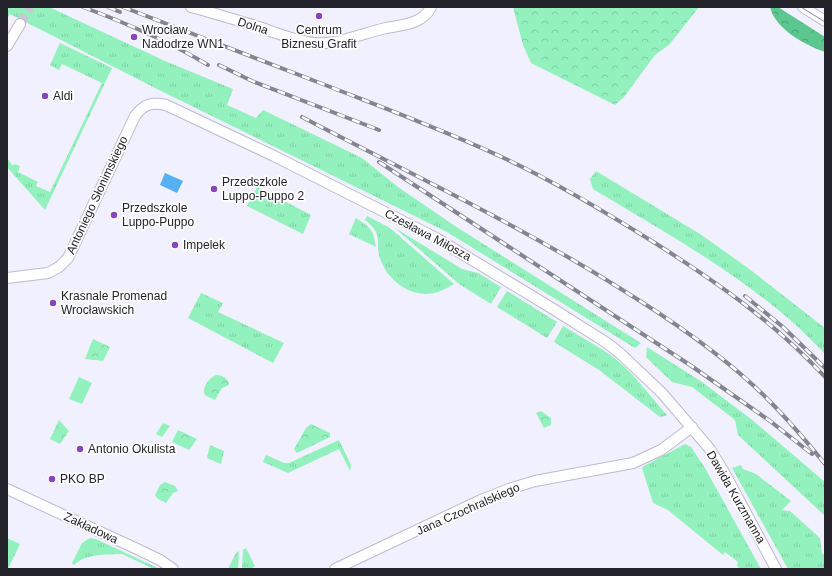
<svg xmlns="http://www.w3.org/2000/svg" width="832" height="576" viewBox="0 0 832 576" font-family="Helvetica,sans-serif">
<style>
.grass{fill:url(#grass-tufts)}
.forest{fill:url(#forest-crowns)}
.park{fill:url(#park-crowns)}
.pitch{fill:#93f1bd}
.water{fill:#56b1f2}
.lines{fill:none;stroke-linecap:round;stroke-linejoin:round}
.minor-tunnel{stroke:#c8c7d4;stroke-width:10;stroke-dasharray:10 5;stroke-linecap:butt}
.minor-casing{stroke:#bcbad0;stroke-width:12}
.minor{stroke:#fff;stroke-width:10}
.tram{stroke:#858490;stroke-width:1}
.rail-casing{stroke:#858490;stroke-width:4}
.rail{stroke:#fff;stroke-width:2.5;stroke-dasharray:8;stroke-linecap:butt}
.poi-dot{fill:#8746ba;stroke:#fff;stroke-width:1.5}
.labels{text-anchor:middle;dominant-baseline:central;stroke-width:3.5;stroke-linejoin:round;paint-order:stroke}
.street-label{font-size:12px;fill:#24232c;stroke:#fff}
.poi-label{font-size:12px;fill:#24232c;stroke:#fff;text-anchor:start}
</style>
<defs>
<pattern id="grass-tufts" width="24" height="20" patternUnits="userSpaceOnUse"><rect width="24" height="20" fill="#93f1bd"/><path d="M3 7l-1-3M5 7V3M7 7l1-3M15 17l-1-3M17 17v-4M19 17l1-3" fill="none" stroke="#7fcea3"/></pattern>
<pattern id="forest-crowns" width="20" height="18" patternUnits="userSpaceOnUse"><rect width="20" height="18" fill="#5bc78f"/><path d="M2 6a3 3 0 1 1 6 0M12 15a3 3 0 1 1 6 0" fill="none" stroke="#4ba175"/></pattern>
<pattern id="park-crowns" width="20" height="18" patternUnits="userSpaceOnUse"><rect width="20" height="18" fill="#93f1bd"/><path d="M2 6a3 3 0 1 1 6 0M12 15a3 3 0 1 1 6 0" fill="none" stroke="#7fcea3"/></pattern>
</defs>
<rect width="100%" height="100%" fill="#f1f0fe"/>
<g class="grass">
<polygon points="7,7 49,7 165,61 233,89 227,105 256,118 263,110 362,158 398,187 458,228 641,343 635,348 447,232 159,90 10,14 7,19"/>
<polygon points="60,43 112,68 45,210 7,167 7,158 13,166 14,164 20,166 18,172 38,182 36,186 50,192 102,83 62,64 59,70 50,65"/>
<path d="M596 171 700 234 748 268 825 328V354C760 284 674 238 593 189L590 179Z"/>
<polygon points="257,187 311,215 303,234 247,206"/>
<path d="M367 216 390 228 454 284C449 287 443 290 438 292 413 300 387 281 380 258 374 240 385 236 365 220Z"/>
<path d="M356 218C371 228 373 229 376 247L349 234Z"/>
<polygon points="395,228 462,269 478,273 501,287 491,304 459,284"/>
<polygon points="507,291 557,322 547,338 497,307"/>
<polygon points="201,293 223,303 218,312 284,343 273,363 188,318"/>
<path d="M563 326C578 335 594 344 609 354 632 370 648 394 667 415L665 416 660 417 599 370 554 342Z"/>
<polygon points="647,347 702,382 751,419 825,482 825,516 738,435 735,420 692,387 672,382 649,360 646,357"/>
<polygon points="339,440 351,465 350,471 339,449 288,473 263,462 266,455 284,463 289,463"/>
<polygon points="685,444 691,447 705,468 761,569 741,569 737,566 738,562 725,552 723,555 668,510 653,503 642,468 644,466"/>
<polygon points="741,465 743,469 756,474 791,501 782,510 790,511 820,538 822,554 825,554 825,567 823,569 788,569 732,468"/>
<polygon points="7,538 20,544 8,569 7,569"/>
<path d="M90 538 96 539 160 569H154L122 554H118C104 555 85 554 74 565L72 563 82 543Z"/>
<polygon points="246,548 255,566 251,569 242,569 243,550"/>
<polygon points="239,551 238,569 228,569 236,553"/>
</g>
<path class="forest" d="M770 7H778L825 37V52C805 45 775 29 770 7Z"/>
<g class="park">
<polygon points="513,7 699,7 669,45 655,55 624,97 615,105 531,63 523,45"/>
<polygon points="93,339 110,347 103,361 85,359"/>
<path d="M216 375C222 375 229 379 229 385L222 388 215 400C212 398 207 397 205 395 201 388 210 377 216 375Z"/>
<polygon points="541,411 551,418 551,425 544,428 536,413"/>
<polygon points="59,420 69,431 60,444 50,439"/>
<polygon points="311,424 330,433 330,437 297,453 294,449 306,428"/>
<polygon points="178,430 197,439 189,450 172,442"/>
<polygon points="210,445 224,451 221,464 207,458"/>
<polygon points="165,482 175,486 178,491 173,493 166,503 158,499 155,495 160,485"/>
</g>
<g class="pitch">
<polygon points="79,377 92,383 82,404 69,399"/>
<polygon points="163,423 170,426 162,437 156,434"/>
</g>
<polygon class="water" points="165,173 183,181 177,193 160,185"/>
<g class="lines">
<polyline class="minor-tunnel" points="20,24 30,7"/>
<g class="minor-casing">
<g id="minor">
<path d="M191 7C214 13 236 20 259 27 277 33 295 41 315 43 339 45 363 33 386 28 403 25 423 24 431 7"/>
<polyline points="803,7 825,21"/>
<polyline points="7,46 20,24"/>
<path d="M7 278 48 273 59 267 68 258 135 116C144 104 151 102 166 105L274 156 436 238 550 307 607 343 622 355 662 393 709 448 724 472 776 569"/>
<polyline points="7,489 135,548 160,560 173,569"/>
<polyline points="335,569 481,500 509,489 535,481 633,463 661,450 692,427"/>
</g>
</g>
<use href="#minor" class="minor"/>
<polyline class="tram" points="801,7 825,22"/>
<g class="rail-casing">
<g id="rail">
<path d="M83 7C126 23 168 41 208 65"/>
<polyline points="108,7 120,12"/>
<path d="M123 7C193 34 263 61 333 88 392 111 451 133 508 160 559 184 607 213 655 243 718 283 774 322 825 377"/>
<polyline points="219,65 252,81 379,130"/>
<path d="M302 117C409 173 519 225 621 289 668 318 714 349 754 386 780 410 803 437 825 464"/>
<polyline points="379,162 690,365 770,421 812,454"/>
<polyline points="745,296 783,327 825,368"/>
</g>
</g>
<use href="#rail" class="rail"/>
</g>
<g class="poi-dot">
<circle cx="319" cy="16" r="4"/>
<circle cx="134" cy="37" r="4"/>
<circle cx="45" cy="96" r="4"/>
<circle cx="214" cy="189" r="4"/>
<circle cx="114" cy="215" r="4"/>
<circle cx="175" cy="245" r="4"/>
<circle cx="53" cy="303" r="4"/>
<circle cx="80" cy="449" r="4"/>
<circle cx="52" cy="479" r="4"/>
</g>
<g class="labels">
<g class="street-label">
<text transform="translate(253 26) rotate(18)">Dolna</text>
<text transform="translate(97 195) rotate(-65)">Antoniego Słonimskiego</text>
<text transform="translate(428 235) rotate(28)">Czesława Miłosza</text>
<text transform="translate(736 497) rotate(60)">Dawida Kurzmanna</text>
<text transform="translate(468 509) rotate(-24)">Jana Czochralskiego</text>
<text transform="translate(91 528) rotate(25)">Zakładowa</text>
</g>
<g class="poi-label">
<text x="142" y="30">Wrocław<tspan x="142" dy="14">Nadodrze WN1</tspan></text>
<text x="319" y="30" text-anchor="middle">Centrum<tspan x="319" dy="14">Biznesu Grafit</tspan></text>
<text x="53" y="96">Aldi</text>
<text x="222" y="182">Przedszkole<tspan x="222" dy="14">Luppo-Puppo 2</tspan></text>
<text x="122" y="208">Przedszkole<tspan x="122" dy="14">Luppo-Puppo</tspan></text>
<text x="183" y="245">Impelek</text>
<text x="61" y="296">Krasnale Promenad<tspan x="61" dy="14">Wrocławskich</tspan></text>
<text x="88" y="449">Antonio Okulista</text>
<text x="60" y="479">PKO BP</text>
</g>
</g>
<rect width="832" height="576" fill="none" stroke="#24232c" stroke-width="16"/>
</svg>
